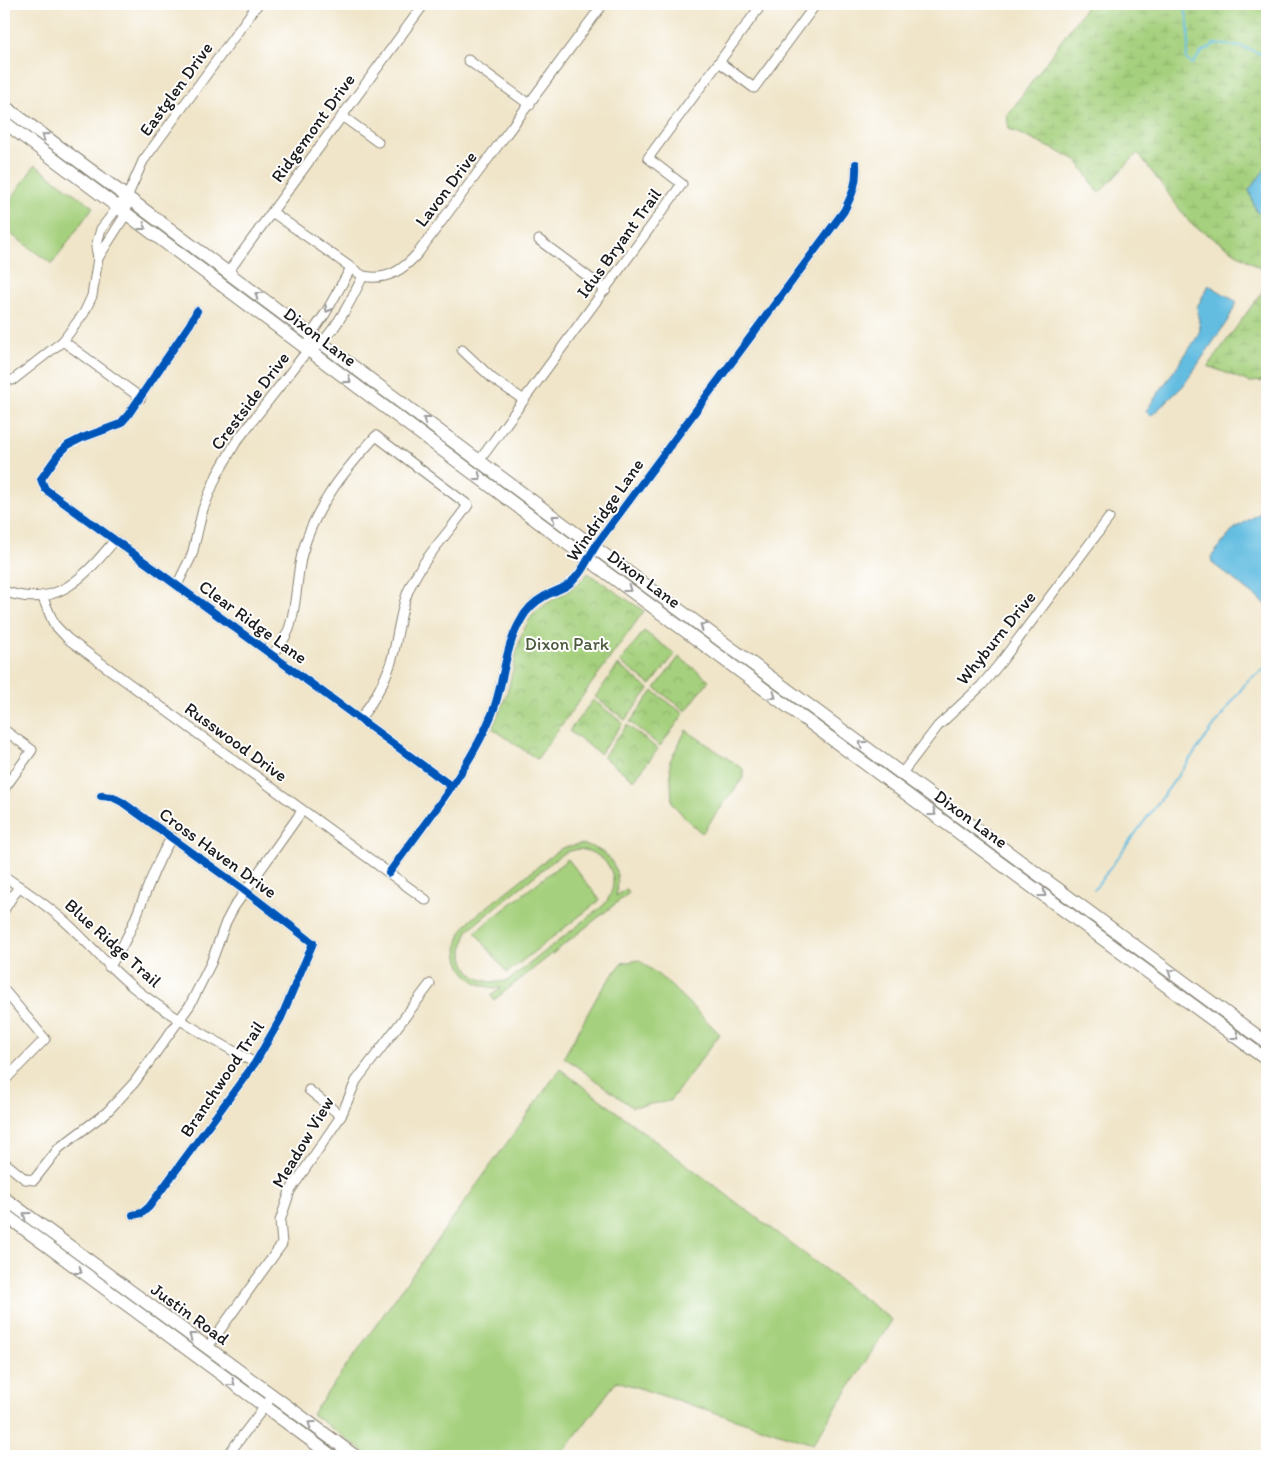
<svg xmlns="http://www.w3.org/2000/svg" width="1271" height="1460" viewBox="0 0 1271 1460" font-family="Itim,sans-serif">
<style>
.green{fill:#a5d07d;stroke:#60764c;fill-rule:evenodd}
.wetland{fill:url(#wetland-marsh);stroke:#60764c}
.park{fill:url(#park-crowns);stroke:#60764c}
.water{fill:#64bde1;stroke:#406c7e}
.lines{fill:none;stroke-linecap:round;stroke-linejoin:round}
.stream{stroke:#64bde1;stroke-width:2}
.street-casing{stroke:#868072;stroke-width:11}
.secondary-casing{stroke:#868072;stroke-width:14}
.street{stroke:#fff;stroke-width:9}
.secondary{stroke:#fff;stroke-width:12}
.cycleway-casing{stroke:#fff;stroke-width:11}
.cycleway{stroke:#0057b8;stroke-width:8}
.oneway{stroke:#999}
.labels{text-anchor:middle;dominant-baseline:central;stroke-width:4;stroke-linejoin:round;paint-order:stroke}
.street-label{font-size:18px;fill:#1c1c1c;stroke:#fff}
.park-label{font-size:18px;fill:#4c5b3e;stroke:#fff}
</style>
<defs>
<pattern id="wetland-marsh" width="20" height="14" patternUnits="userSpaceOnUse" patternTransform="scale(1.25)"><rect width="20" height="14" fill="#a5d07d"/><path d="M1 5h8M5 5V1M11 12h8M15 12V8" fill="none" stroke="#8db26b"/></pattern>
<pattern id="park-crowns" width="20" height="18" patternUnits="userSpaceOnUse" patternTransform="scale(1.25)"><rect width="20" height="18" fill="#a5d07d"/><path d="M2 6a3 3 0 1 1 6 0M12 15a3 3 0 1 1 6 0" fill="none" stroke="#8db26b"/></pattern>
</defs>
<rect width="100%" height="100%" fill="#fff"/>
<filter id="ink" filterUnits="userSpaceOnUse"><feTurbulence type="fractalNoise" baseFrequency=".02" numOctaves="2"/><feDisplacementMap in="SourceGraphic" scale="10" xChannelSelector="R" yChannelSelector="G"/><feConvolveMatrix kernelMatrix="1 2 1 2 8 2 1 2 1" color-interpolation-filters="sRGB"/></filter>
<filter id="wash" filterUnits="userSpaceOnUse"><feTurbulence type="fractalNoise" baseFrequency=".0096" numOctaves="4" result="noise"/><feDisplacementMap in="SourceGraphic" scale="20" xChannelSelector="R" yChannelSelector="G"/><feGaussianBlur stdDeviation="1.12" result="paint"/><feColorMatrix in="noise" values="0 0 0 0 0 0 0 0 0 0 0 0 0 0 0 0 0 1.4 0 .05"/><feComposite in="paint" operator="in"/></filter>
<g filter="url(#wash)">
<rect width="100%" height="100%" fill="#f0e5c9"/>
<g class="green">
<polygon points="35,165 93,207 52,264 4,229 4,209"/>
<polygon points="686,730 743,769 743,778 702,833 687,820 672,803 670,761"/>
<path d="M580 844C608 848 623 868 616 896L626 889 629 893 494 1000 491 996 501 988C461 990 442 946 472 919L556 852 562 848ZM578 849C609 852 624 880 604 905L509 980C473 990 452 962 469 929L559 856 566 852Z"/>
<polygon points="568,859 600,900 507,973 475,932"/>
<polygon points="639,960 667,982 720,1034 670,1101 632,1107 564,1057 599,993 622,963"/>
<polygon points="560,1069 892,1320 813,1444 617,1381 560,1456 370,1456 312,1414"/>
</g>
<g class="wetland">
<polygon points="1088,4 1267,4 1267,273 1190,223 1138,153 1099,193 1077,160 1009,129 1007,116"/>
<polygon points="1267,285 1267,381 1249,382 1208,366"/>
</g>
<g class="park">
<path d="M588 573 644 611 537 759 492 728C500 712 507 695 511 677 517 656 518 632 533 615 549 598 574 592 588 573Z"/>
<polygon points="644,631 675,654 651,685 620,662"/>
<polygon points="679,657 709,680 686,711 655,688"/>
<polygon points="618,665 649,689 625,720 595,697"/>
<polygon points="653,691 684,714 660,746 630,722"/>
<polygon points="593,700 623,723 600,754 569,731"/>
<polygon points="627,725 658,749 634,780 603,757"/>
</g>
<g class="water">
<polygon points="1267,167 1267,218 1256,211 1249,190"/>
<polygon points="1209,285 1237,302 1228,320 1183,386 1151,416 1146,411 1196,339 1200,330 1197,307"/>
<polygon points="1267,510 1267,605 1212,563 1211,557 1234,529 1262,512"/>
</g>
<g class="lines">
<g class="stream">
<path d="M1183 4C1190 20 1190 43 1186 59L1192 64 1203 51 1207 50 1214 44 1243 47 1267 56"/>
<polyline points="1094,890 1248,680 1263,670 1267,670"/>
</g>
</g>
</g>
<g filter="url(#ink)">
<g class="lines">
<g class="street-casing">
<g id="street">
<polyline points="468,60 530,105"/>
<polyline points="719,62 754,88 816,4"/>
<polyline points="342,116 378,142"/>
<path d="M272 212 363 276C387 281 403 270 418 253L603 4"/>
<polyline points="539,240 606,290"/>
<polyline points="98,258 126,214 127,197 143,161 258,4"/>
<polyline points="228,272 424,4"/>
<polyline points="197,311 190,324 128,415 120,424 82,438 68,445 58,455 41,479 45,489 451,786"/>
<polyline points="310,340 311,334 325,314 351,268"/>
<polyline points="63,341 141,398"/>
<polyline points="462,350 493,379 524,400"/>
<polyline points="13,380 63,341 84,313 92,296 98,258 96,247 101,229 121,203"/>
<polyline points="479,461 682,184 648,158 762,4"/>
<path d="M177 585 192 555 203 509 217 475 236 442 304 355C310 350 318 347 323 341 340 323 352 298 363 276"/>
<path d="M4 591C56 611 85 576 115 540"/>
<polyline points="42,596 54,624 68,639 426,900"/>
<path d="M272 655C279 647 285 639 289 629 297 606 296 579 302 554 314 508 344 471 376 436L468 505C448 535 420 560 407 594 400 614 398 635 393 655 387 679 375 699 360 719"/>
<polyline points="4,730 32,750 4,789"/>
<polyline points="902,773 938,726 981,686 1001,662 1109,518"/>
<polyline points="101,796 112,797 122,802 244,890 313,943 281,1018 255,1063 149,1207 142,1213 133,1215"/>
<path d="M389 873C425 822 468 772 492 714 504 684 504 648 521 620 526 610 536 601 545 596 552 592 560 590 566 586 583 575 588 556 599 541L844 211C853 193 857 184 856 164"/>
<path d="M4 876C27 892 49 906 70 926 91 946 110 968 133 987 169 1016 214 1040 255 1063"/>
<polyline points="4,910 19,886"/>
<path d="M109 967C138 928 146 878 172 837"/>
<polyline points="4,990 45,1039 4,1081"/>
<polyline points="309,1090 341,1116"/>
<polyline points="4,1162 25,1179 34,1180 59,1148 107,1112 134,1083 190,1005 211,963 226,922 234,907 302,811"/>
<polyline points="207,1348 282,1244 280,1221 290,1191 341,1116 356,1081 430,984"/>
<polyline points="227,1456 268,1402"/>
</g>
</g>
<g class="secondary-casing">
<g id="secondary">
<polyline points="4,106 127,197 594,547 1267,1043"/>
<polyline points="4,122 589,560 1267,1060"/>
<polyline points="4,1198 355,1456"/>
<polyline points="4,1214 332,1456"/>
</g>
</g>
<use href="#street" class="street"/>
<use href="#secondary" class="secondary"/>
<g class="cycleway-casing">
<g id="cycleway">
<polyline points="197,311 190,324 128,415 120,424 82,438 68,445 58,455 41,479 45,489 451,786"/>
<polyline points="101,796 112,797 122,802 244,890 313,943 281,1018 255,1063 149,1207 142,1213 133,1215"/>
<path d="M389 873C425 822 468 772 492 714 504 684 504 648 521 620 526 610 536 601 545 596 552 592 560 590 566 586 583 575 588 556 599 541L844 211C853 193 857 184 856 164"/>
</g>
</g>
<use href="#cycleway" class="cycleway"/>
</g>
<defs><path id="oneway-chevron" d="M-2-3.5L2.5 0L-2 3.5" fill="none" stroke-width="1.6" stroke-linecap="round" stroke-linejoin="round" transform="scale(1.25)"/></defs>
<g class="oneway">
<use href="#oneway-chevron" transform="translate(45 136) rotate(-144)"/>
<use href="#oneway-chevron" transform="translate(143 227) rotate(37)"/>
<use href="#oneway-chevron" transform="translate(258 295) rotate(-143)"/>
<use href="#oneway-chevron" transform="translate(328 309) rotate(120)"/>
<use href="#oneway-chevron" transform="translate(348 380) rotate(37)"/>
<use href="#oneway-chevron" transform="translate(426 420) rotate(-143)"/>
<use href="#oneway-chevron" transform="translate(478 477) rotate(37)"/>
<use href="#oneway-chevron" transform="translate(555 518) rotate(-143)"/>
<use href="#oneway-chevron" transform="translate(628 589) rotate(36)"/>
<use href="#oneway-chevron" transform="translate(703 626) rotate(-144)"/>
<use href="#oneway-chevron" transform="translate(773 696) rotate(36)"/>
<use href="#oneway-chevron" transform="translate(862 744) rotate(-144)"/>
<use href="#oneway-chevron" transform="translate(933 813) rotate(36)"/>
<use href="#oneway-chevron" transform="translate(1043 894) rotate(37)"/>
<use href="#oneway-chevron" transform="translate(1171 972) rotate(-144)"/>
<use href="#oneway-chevron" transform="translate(1236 1036) rotate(37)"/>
<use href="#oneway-chevron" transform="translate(26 1215) rotate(-144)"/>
<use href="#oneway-chevron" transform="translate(79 1271) rotate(36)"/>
<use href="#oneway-chevron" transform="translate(192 1336) rotate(-143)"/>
<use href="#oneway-chevron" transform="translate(232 1383) rotate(36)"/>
<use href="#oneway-chevron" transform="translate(311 1424) rotate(-144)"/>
</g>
</g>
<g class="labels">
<g class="street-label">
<text transform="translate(176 89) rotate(-54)">Eastglen Drive</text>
<text transform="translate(313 128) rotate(-54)">Ridgemont Drive</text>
<text transform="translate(446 189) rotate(-53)">Lavon Drive</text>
<text transform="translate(619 243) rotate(-54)">Idus Bryant Trail</text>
<text transform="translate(320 337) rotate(37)">Dixon Lane</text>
<text transform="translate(250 401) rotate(-53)">Crestside Drive</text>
<text transform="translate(605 510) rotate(-55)">Windridge Lane</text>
<text transform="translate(644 579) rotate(36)">Dixon Lane</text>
<text transform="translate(253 622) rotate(36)">Clear Ridge Lane</text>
<text transform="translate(996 638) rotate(-51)">Whyburn Drive</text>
<text transform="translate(236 742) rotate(36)">Russwood Drive</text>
<text transform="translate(971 819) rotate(36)">Dixon Lane</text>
<text transform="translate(218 853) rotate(36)">Cross Haven Drive</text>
<text transform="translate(113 943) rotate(42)">Blue Ridge Trail</text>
<text transform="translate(222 1079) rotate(-56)">Branchwood Trail</text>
<text transform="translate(303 1142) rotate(-59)">Meadow View</text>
<text transform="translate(190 1314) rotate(36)">Justin Road</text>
</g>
<g class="park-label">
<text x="567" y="644">Dixon Park</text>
</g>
</g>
<rect width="1271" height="1460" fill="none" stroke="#fff" stroke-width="20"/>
</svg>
